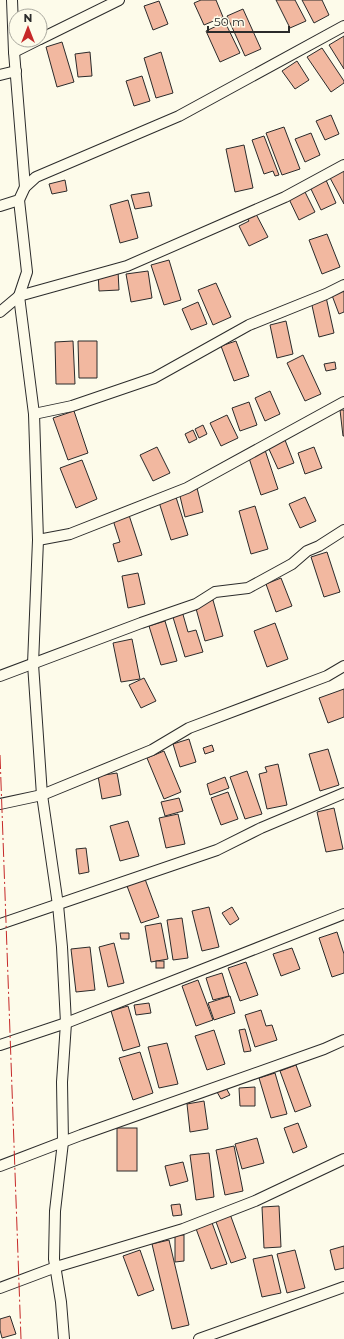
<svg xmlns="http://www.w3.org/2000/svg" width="344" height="1339" viewBox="0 0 344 1339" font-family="Montserrat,sans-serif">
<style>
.building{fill:#f2b8a0;stroke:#2b2b2b}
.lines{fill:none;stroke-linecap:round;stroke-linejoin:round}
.minor-casing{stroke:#2b2b2b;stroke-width:12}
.minor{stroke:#fdfbea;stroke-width:10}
.power{stroke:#c62828;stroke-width:1;stroke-dasharray:14 3 2 3;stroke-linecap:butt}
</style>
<rect width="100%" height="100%" fill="#fdfbea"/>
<g class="building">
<polygon points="201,0 216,0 223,17 204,25 194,3"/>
<polygon points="276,0 295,0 306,21 290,28"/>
<polygon points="302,0 322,0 329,15 314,23"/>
<polygon points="159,1 168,24 153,30 144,6"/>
<polygon points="243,9 261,49 245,56 227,16"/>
<polygon points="225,22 240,53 220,62 206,31"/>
<polygon points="344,36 344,69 329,45"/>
<polygon points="62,42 74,82 57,87 46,47"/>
<polygon points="322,48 344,81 344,83 331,92 307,57"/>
<polygon points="90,52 92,76 78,77 75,54"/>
<polygon points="161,52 173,93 156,98 144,58"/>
<polygon points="297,61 309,80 295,89 282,71"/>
<polygon points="142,76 150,101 134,106 126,81"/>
<polygon points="331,115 339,134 325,140 316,121"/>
<polygon points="284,127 300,169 282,175 266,133"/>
<polygon points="311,133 320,155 305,162 295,139"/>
<polygon points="264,136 279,175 275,176 273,171 264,174 252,140"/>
<polygon points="244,145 253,188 235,192 226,149"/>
<polygon points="344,168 344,204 329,176"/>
<polygon points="65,180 67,191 52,194 49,184"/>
<polygon points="326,180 336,203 321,210 310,187"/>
<polygon points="304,190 315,212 299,220 288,197"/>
<polygon points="149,192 152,206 135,209 131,195"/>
<polygon points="128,200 138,238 120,243 110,205"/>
<polygon points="256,214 268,237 249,246 239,226 249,221 247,218"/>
<polygon points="327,234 340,267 322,274 309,240"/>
<polygon points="169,260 181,300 164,305 151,265"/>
<polygon points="118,271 119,290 99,291 98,272"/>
<polygon points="148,271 152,298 131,302 126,274"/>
<polygon points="216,283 231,317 213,325 198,290"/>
<polygon points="344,285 344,312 339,314 330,290"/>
<polygon points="326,297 334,333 319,337 311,301"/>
<polygon points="198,302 207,324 191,330 182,309"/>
<polygon points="286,321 293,354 277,358 270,325"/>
<polygon points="73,341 75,384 56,384 55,342"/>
<polygon points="78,341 97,341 97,378 79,378"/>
<polygon points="236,341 249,376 234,381 221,346"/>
<polygon points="303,355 321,394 305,401 287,363"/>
<polygon points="335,362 336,369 326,371 324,364"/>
<polygon points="270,391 280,414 265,421 255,398"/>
<polygon points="249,402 257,425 240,431 232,408"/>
<polygon points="340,410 344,410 344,436 343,436"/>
<polygon points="74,411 88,453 68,460 53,418"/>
<polygon points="227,415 238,438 221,446 210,423"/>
<polygon points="203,425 207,434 199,438 195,429"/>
<polygon points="193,430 197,439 189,443 185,434"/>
<polygon points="285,440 294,463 278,469 268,447"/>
<polygon points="157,447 170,473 153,481 140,455"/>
<polygon points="264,447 278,489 261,495 247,452"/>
<polygon points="314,447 322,468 305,474 298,453"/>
<polygon points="82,460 97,499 76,508 60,468"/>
<polygon points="197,488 203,512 185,517 179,492"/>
<polygon points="175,494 188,535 171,540 158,499"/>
<polygon points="305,497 316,521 300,528 289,504"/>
<polygon points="255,506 268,549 251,554 239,511"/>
<polygon points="128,512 142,555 118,562 113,544 120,542 112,517"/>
<polygon points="327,552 340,592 324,597 311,557"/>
<polygon points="138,573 145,604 128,608 122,576"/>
<polygon points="281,578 292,606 276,612 266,584"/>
<polygon points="213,600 223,636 205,641 195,605"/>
<polygon points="182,611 188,632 196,630 203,652 185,657 172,614"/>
<polygon points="165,621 177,661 161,665 149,626"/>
<polygon points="275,623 288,659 267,667 254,631"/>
<polygon points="132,639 140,679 121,682 113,643"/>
<polygon points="144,678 156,701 141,708 129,685"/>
<polygon points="344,689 344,717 328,723 319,698"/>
<polygon points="189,739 196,762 180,767 173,744"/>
<polygon points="212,745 214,751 205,754 203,748"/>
<polygon points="328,749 339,785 320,791 309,754"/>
<polygon points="164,751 181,792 164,799 147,758"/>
<polygon points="278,764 287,805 267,809 259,774 267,772 265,767"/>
<polygon points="247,771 262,814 245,819 230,777"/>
<polygon points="117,773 121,795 102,799 98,776"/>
<polygon points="225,777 229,788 210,795 207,784"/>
<polygon points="228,792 238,819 221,825 211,798"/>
<polygon points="179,798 183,811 165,816 161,802"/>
<polygon points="334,808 343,849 326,852 317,812"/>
<polygon points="178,814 185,844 166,848 159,818"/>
<polygon points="128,821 139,856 120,861 110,826"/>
<polygon points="86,848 89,872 79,874 76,849"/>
<polygon points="145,879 159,917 141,923 127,886"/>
<polygon points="209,907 219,947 202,951 192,911"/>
<polygon points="232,907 239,919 230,925 222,913"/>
<polygon points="182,918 188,958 173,960 167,920"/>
<polygon points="161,923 168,959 151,962 145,926"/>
<polygon points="337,932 344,954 344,973 332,977 319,938"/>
<polygon points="120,933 129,933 129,939 121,939"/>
<polygon points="114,943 124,983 108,987 99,947"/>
<polygon points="90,947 95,990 76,992 71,949"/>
<polygon points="292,948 300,969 281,976 273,954"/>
<rect x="156" y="961" width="8" height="7"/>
<polygon points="246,962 258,995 240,1001 228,968"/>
<polygon points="222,973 229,996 213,1000 206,978"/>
<polygon points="198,980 213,1020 196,1026 182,986"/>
<polygon points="230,996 235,1013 214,1020 208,1003"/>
<polygon points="149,1003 151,1013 136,1015 134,1005"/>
<polygon points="128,1006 140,1046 123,1051 111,1011"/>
<polygon points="261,1010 266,1026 272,1025 277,1040 255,1047 245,1015"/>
<polygon points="245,1029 251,1051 244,1052 239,1030"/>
<polygon points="214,1030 225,1064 207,1070 195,1036"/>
<polygon points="167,1043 178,1084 159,1088 148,1047"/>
<polygon points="140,1052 153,1093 133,1100 119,1058"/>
<polygon points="296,1065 311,1106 295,1112 280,1071"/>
<polygon points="275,1073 287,1114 271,1118 259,1078"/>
<polygon points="255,1087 255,1106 240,1106 239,1088"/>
<polygon points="226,1088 230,1095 221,1099 217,1092"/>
<polygon points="204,1101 208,1129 190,1132 187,1104"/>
<polygon points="298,1123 307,1147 293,1153 284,1128"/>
<rect x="117" y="1128" width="20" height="43"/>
<polygon points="257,1138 264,1163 242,1169 235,1144"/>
<polygon points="234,1146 243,1191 225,1195 216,1150"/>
<polygon points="209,1153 214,1197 196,1200 190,1155"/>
<polygon points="183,1162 188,1181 170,1186 165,1166"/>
<polygon points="180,1204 182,1215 173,1216 171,1205"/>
<polygon points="279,1206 281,1247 264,1248 262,1207"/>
<polygon points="230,1214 246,1258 231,1263 215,1219"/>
<polygon points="211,1220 227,1264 211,1269 195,1226"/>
<polygon points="175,1235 184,1235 184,1261 175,1262"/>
<polygon points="169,1240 189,1325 172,1329 152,1244"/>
<polygon points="344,1246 344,1268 335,1270 330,1250"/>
<polygon points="140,1250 154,1290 138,1296 123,1256"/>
<polygon points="295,1250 305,1288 287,1293 277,1254"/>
<polygon points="272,1255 281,1293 262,1297 253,1259"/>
<polygon points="10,1316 16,1334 2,1338 0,1330 0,1319"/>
</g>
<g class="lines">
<g class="minor-casing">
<g id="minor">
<polyline points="12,0 14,52 25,187"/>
<polyline points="40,39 119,0"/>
<polyline points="14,52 38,40"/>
<polyline points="0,75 16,71"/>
<polyline points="19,200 27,272 19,296 34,414 38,540 33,664 42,795 58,905 62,947 66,1023 62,1082 63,1142 55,1211 54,1259 61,1302 64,1339"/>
<polyline points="0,206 19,200 25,187 36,177 179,116 344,26"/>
<polyline points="0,312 19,296 127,266 285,197 344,165"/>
<polyline points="34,414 72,406 154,378 249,325 326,294 344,285"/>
<polyline points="38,540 70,534 187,488 344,402"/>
<polyline points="0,676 141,623 196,604 215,592 248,588 292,564 307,551 319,546 344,530"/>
<polyline points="0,804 42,795 152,750 189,728 327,676 344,666"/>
<polyline points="0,924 217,850 261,828 344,793"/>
<polyline points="0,1045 66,1023 344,914"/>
<polyline points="0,1166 81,1135 324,1049 344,1040"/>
<polyline points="0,1288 56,1267 183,1229 255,1201 344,1159"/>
<polyline points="199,1339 344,1287"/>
</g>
</g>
<use href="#minor" class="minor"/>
<polyline class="power" points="0,755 21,1339"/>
</g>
<g transform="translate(28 28)"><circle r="19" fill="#fdfbea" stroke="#a9a89e"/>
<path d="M0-3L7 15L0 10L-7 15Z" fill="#c62828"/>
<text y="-6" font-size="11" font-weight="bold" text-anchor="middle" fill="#2b2b2b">N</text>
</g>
<path d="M208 26v6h81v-6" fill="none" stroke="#2b2b2b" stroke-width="2"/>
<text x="214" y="26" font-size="12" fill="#2b2b2b" stroke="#fdfbea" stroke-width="3" paint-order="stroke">50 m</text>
</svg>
